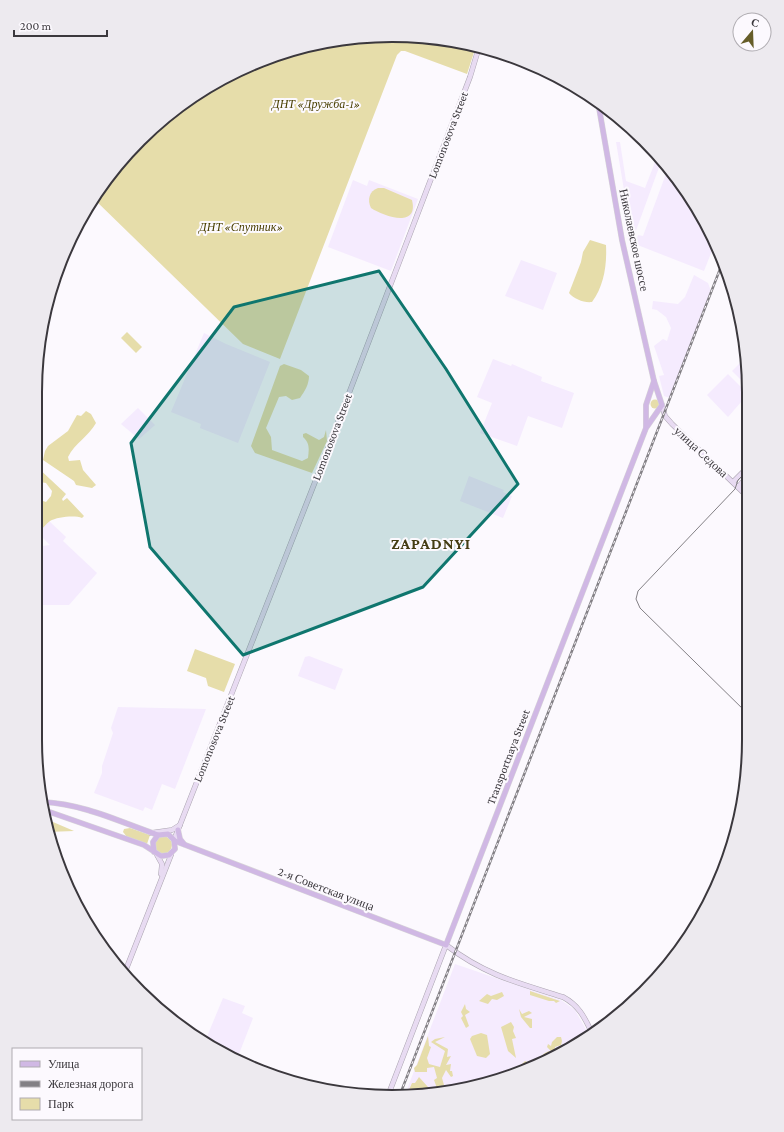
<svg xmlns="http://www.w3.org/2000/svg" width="784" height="1132" viewBox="0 0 784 1132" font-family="'Crimson Pro',serif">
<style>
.built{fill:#f5ebfe}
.green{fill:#e6ddaa}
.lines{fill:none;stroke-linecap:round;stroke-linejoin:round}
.secondary-casing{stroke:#aba5b0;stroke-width:5.5}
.primary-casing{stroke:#d8d7d8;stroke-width:6}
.secondary{stroke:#e8dbf2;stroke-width:4.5}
.primary{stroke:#d0b8e4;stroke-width:5}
.tram{stroke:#838085;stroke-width:1}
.rail-casing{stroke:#838085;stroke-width:2.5}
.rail{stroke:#fcf9fe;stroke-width:1;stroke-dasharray:3;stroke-linecap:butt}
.marked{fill:#0f766e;fill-opacity:0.2;stroke:#0f766e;stroke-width:3;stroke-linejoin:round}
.labels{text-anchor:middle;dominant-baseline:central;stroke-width:4;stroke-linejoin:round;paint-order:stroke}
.park-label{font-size:12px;font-style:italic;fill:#493f01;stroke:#fcf9fe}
.street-label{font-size:12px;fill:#3b383d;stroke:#fcf9fe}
.district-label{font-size:16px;font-weight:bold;letter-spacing:1px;fill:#443d13;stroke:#fcf9fe}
.rim{fill:none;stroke:#3b383d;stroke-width:2}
</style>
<rect width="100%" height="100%" fill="#fcf9fe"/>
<g class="built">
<polygon points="616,142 620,142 626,181 645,188 657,157 661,162 634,236 631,232"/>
<polygon points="667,171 712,234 715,243 704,271 635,244 638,235 643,236"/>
<polygon points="353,180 367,186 369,180 418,199 391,271 328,247"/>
<polygon points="521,260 557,273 543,310 505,296"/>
<polygon points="694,275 708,283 711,291 670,398 664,396 659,376 664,375 654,346 663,339 667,341 671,328 666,317 657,310 652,309 653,301 678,304 685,297"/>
<polygon points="204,333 226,344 270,362 238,443 200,428 201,424 171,412"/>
<polygon points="746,357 748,387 732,371"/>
<polygon points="493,359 511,366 512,364 542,377 541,381 574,393 562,428 528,416 517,446 480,433 492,403 477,397"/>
<polygon points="728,374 748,394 728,417 707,395"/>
<polygon points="138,408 155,425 139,439 121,424"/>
<polygon points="469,476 504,490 503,492 512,496 503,518 460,501"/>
<polygon points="49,521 66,537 63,541 97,573 69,605 35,605 35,547 50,545 38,533"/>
<polygon points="309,656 343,669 335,690 298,676 305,657"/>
<polygon points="118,707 206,709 175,789 162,784 152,810 145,807 143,811 94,793 102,773 102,766 113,733 111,728"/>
<polygon points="455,964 561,1000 575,1010 588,1033 550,1060 461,1090 406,1092"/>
<polygon points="223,998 245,1006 242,1013 253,1018 237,1059 206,1039"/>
</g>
<g class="green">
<polygon points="392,35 462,42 476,46 467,74 405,51 401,51 397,55 280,359 243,344 94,199 140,139 194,95 256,62 323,42"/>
<path d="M378 188H384L412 200C419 229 383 216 371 208 367 200 369 191 378 188Z"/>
<path d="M590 240 606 245C607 265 604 286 592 302 584 303 574 299 569 293L581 262 583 252Z"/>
<polygon points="127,332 142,347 136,353 121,338"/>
<path d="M284 364 301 370 309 376C309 384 305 391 300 398L292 400 286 396 279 397 266 428 271 437 272 450 302 461 308 458C309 449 310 443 303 437V434L306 433 319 440 324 437 326 430 327 441 312 473 255 453 251 446 280 366Z"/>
<circle cx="655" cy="404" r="4.5"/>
<path d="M86 411 91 414 96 423C89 436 75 443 68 457L69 461 80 460 83 470 96 485 92 488 76 485 74 481 43 460 45 451 48 446 68 431 77 415 81 416Z"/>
<path d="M35 465 66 494 62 499 63 501 67 498 84 516 82 518C75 515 57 517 50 521 46 524 42 529 38 533L35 529V493L40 500 46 502 51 496 52 491 46 483 40 482 35 490Z"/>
<polygon points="195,649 235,664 224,692 208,686 206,678 187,671"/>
<polygon points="45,819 46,819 74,831 47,832"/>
<polygon points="130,828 150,835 147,844 127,837 123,832 124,829"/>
<circle cx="163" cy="845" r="9"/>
<polygon points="530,991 560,1001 556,1003 554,1001 549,1001 530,995"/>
<polygon points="502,992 504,996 497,1000 492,999 488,1004 479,1001 487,994 491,996"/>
<polygon points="465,1004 466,1009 470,1012 465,1015 469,1026 466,1028 461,1018 463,1016 461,1012"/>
<polygon points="519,1009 522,1014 529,1011 532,1013 524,1017 532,1019 532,1028 530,1028 521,1017"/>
<polygon points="511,1022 514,1027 513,1031 516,1038 512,1039 516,1058 508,1051 501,1027"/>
<polygon points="481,1033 487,1035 490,1054 486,1058 477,1056 470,1039 472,1036"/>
<polygon points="428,1036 429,1046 431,1047 427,1058 429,1064 440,1067 445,1051 431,1042 435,1039 445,1037 435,1042 448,1049 447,1057 451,1056 446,1065 451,1064 450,1071 452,1071 453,1076 451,1077 446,1070 442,1078 444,1085 437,1088 434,1080 437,1078 434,1067 427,1068 427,1072 415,1072 414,1068 417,1065"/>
<polygon points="557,1037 561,1037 562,1041 561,1045 555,1047 554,1054 547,1047 548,1044 551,1046 552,1042"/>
<path d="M549 1051 555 1057 523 1069 521 1065 525 1061 532 1064C537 1060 543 1053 549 1051Z"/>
<polygon points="419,1077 428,1087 427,1091 408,1092 412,1083 415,1083"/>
</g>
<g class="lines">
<g class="secondary-casing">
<g id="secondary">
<polyline points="564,81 568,83"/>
<polyline points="662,405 665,416 672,424 749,498"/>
<polyline points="733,482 749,466"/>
<polyline points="738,487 749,475"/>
<polyline points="151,833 172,830 180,825"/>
<polyline points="174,840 315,482 470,77 479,47"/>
<polyline points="157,855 162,864 161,874"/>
<polyline points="125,972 171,855"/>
<path d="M389 1093 446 945C485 975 518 983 563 997 578 1005 584 1016 591 1031"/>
</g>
</g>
<g class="primary-casing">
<g id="primary">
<polyline points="646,427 646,405 654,381"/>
<path d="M43 802C84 804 120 822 158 835"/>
<polyline points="44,810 144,845 161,856 169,855 175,849 174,840 168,834 158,835 153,842 154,852"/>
<polyline points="178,830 180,839 184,844"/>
<polyline points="175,841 446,945 646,428 662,405 654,381 622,240 598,102"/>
</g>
</g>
<use href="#secondary" class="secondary"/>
<use href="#primary" class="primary"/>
<polyline class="tram" points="749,469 738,480 735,489 638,591 636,599 640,608 749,715"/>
<g class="rail-casing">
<g id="rail">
<polyline points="702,228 704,223"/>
<polyline points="401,1092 722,264"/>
</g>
</g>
<use href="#rail" class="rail"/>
</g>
<path class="marked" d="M379 271 446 369 518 484 423 587 243 655 150 547 131 443 234 307Z"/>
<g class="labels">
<g class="park-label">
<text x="316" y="104">ДНТ «Дружба-1»</text>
<text x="241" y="227">ДНТ «Спутник»</text>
</g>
<g class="street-label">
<text transform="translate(448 135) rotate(-69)">Lomonosova Street</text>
<text transform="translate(634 240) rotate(78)">Николаевское шоссе</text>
<text transform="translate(332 437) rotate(-69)">Lomonosova Street</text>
<text transform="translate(701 452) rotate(43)">улица Седова</text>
<text transform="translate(214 739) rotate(-68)">Lomonosova Street</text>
<text transform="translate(508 757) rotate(-69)">Transportnaya Street</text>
<text transform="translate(326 889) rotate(21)">2-я Советская улица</text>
</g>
<g class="district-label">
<text x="431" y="543">ZAPADNYI</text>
</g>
</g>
<path d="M0 0H784V1132H0ZM392 42H392A350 350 0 0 1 742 392V740A350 350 0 0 1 392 1090H392A350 350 0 0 1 42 740V392A350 350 0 0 1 392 42Z" fill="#edeaef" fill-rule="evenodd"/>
<path class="rim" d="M392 42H392A350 350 0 0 1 742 392V740A350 350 0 0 1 392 1090H392A350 350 0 0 1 42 740V392A350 350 0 0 1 392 42Z"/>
<rect x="12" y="1048" width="130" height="72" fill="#fcf9fe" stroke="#afacb1"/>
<rect x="20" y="1061" width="20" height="6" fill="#d0b8e4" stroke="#afacb1"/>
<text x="48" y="1068" font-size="12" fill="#3b383d">Улица</text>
<rect x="20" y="1081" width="20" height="6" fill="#838085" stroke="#afacb1"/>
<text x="48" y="1088" font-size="12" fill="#3b383d">Железная дорога</text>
<rect x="20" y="1098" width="20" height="12" fill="#e6ddaa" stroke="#afacb1"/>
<text x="48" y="1108" font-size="12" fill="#3b383d">Парк</text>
<g transform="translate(752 32) rotate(19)"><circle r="19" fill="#fcf9fe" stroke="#afacb1"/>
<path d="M0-3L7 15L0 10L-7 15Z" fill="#665d29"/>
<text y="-6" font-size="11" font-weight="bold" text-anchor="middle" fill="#3b383d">С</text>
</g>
<path d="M14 30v6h93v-6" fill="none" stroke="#3b383d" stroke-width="2"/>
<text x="20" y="30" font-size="12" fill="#3b383d" stroke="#fcf9fe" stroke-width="3" paint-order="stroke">200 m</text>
</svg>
